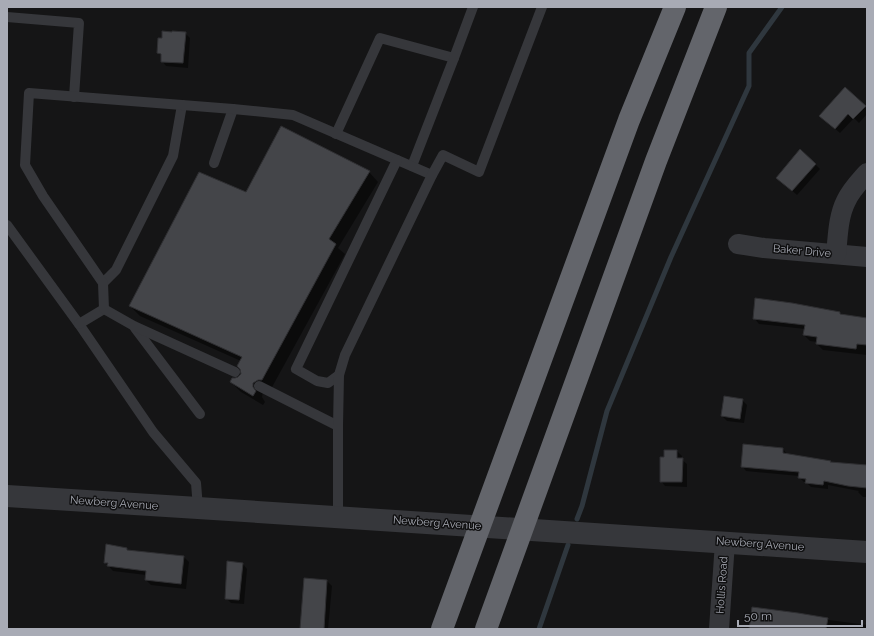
<svg xmlns="http://www.w3.org/2000/svg" width="874" height="636" viewBox="0 0 874 636" font-family="Raleway,sans-serif">
<style>
.shadow{fill:#0007}
.lines{fill:none;stroke-linecap:round;stroke-linejoin:round}
.stream{stroke:#2f373e;stroke-width:5}
.building{fill:#444549;stroke:#2f2f32}
.service{stroke:#36373b;stroke-width:10}
.minor{stroke:#36373b;stroke-width:20}
.tertiary{stroke:#36373b;stroke-width:22}
.motorway{stroke:#63656b;stroke-width:22}
.labels{text-anchor:middle;dominant-baseline:central;stroke-width:3;stroke-linejoin:round;paint-order:stroke}
.street-label{font-size:11px;fill:#a8abb5;stroke:#101011}
</style>
<rect width="100%" height="100%" fill="#151516"/>
<g class="shadow">
<polygon points="185,33 190,38 188,68 166,66 162,61 162,56 158,53 162,39"/>
<polygon points="845,89 867,109 867,114 859,123 854,118 840,133 825,120"/>
<polygon points="815,164 820,169 797,195 782,182"/>
<polygon points="369,172 378,182 338,248 345,254 271,389 263,392 262,397 265,402 263,405 241,392 231,382 242,375 241,361 140,316 130,306 247,193"/>
<polygon points="840,312 843,315 867,319 867,355 823,350 817,344 817,342 810,341 804,335 805,329 759,324 754,318"/>
<polygon points="742,400 747,405 744,423 727,421 722,416"/>
<polygon points="783,449 787,454 830,461 831,463 867,466 867,497 863,497 858,492 859,491 828,485 828,489 811,487 806,482 804,482 799,477 799,476 746,471 742,466"/>
<polygon points="677,451 682,456 681,459 687,464 687,487 665,486 661,481"/>
<polygon points="127,548 129,551 184,557 189,562 186,589 151,585 146,580 146,575 113,571 105,562"/>
<polygon points="243,564 247,569 244,604 231,603 226,598"/>
<polygon points="327,581 332,586 328,629 302,629"/>
<polygon points="827,619 829,620 867,625 867,629 750,629"/>
</g>
<g class="lines">
<g class="stream">
<polyline points="577,519 582,506 607,411 671,257 749,86 749,53 782,7"/>
<polyline points="539,629 568,545"/>
</g>
</g>
<g class="building">
<polygon points="162,31 172,32 172,31 186,32 183,63 161,62 161,54 157,53 158,38 162,38"/>
<polygon points="845,87 866,106 853,119 848,114 835,129 819,116"/>
<polygon points="281,126 370,171 329,239 336,244 262,380 258,380 253,383 253,387 256,391 253,396 230,382 232,378 235,378 238,377 241,374 240,369 237,366 242,357 129,306 199,172 246,192"/>
<polygon points="800,149 816,164 792,191 776,178"/>
<polygon points="755,298 792,303 840,312 840,314 867,318 867,345 857,344 856,349 816,344 817,337 803,335 805,325 753,319"/>
<polygon points="724,396 743,399 740,419 721,416"/>
<polygon points="743,444 783,448 783,453 831,461 830,462 867,465 867,488 848,486 824,481 823,485 805,483 806,479 798,478 799,472 741,467"/>
<polygon points="664,450 677,450 677,458 683,458 682,482 660,482 660,457 664,457"/>
<polygon points="106,544 127,548 127,550 184,556 181,584 145,580 146,571 107,566 108,563 104,563"/>
<polygon points="227,561 243,563 239,600 225,599"/>
<polygon points="304,578 327,580 324,629 300,629"/>
<polygon points="752,607 798,613 828,618 826,629 749,629"/>
</g>
<g class="lines">
<g class="service">
<polyline points="7,17 79,23 74,97"/>
<polyline points="336,134 380,38 454,58"/>
<polyline points="214,163 233,109"/>
<polyline points="412,166 454,58 473,7"/>
<polyline points="7,225 79,324 153,432 196,483 198,508"/>
<polyline points="103,283 116,270 173,156 182,105"/>
<polyline points="79,324 104,309"/>
<polyline points="135,328 200,414"/>
<polyline points="235,372 134,326 104,309 103,283 43,196 25,165 29,93 233,109 293,115 432,175"/>
<polyline points="339,375 328,383 317,381 296,369 397,160"/>
<polyline points="259,386 338,426"/>
<polyline points="338,517 338,426 339,375 345,355 432,175 443,155 479,172 542,7"/>
</g>
<g class="minor">
<polyline points="738,244 764,248 867,257"/>
<path d="M836 254C838 236 838 217 846 201 851 190 860 181 867 173"/>
<polyline points="719,629 725,542"/>
</g>
<polyline class="tertiary" points="7,496 198,508 867,552"/>
<g class="motorway">
<polyline points="442,629 629,120 675,7"/>
<polyline points="486,629 656,161 716,7"/>
</g>
</g>
<g class="labels">
<g class="street-label">
<text transform="translate(802 251) rotate(5)">Baker Drive</text>
<text transform="translate(114 503) rotate(4)">Newberg Avenue</text>
<text transform="translate(437 523) rotate(4)">Newberg Avenue</text>
<text transform="translate(760 544) rotate(4)">Newberg Avenue</text>
<text transform="translate(722 585) rotate(-86)">Hollis Road</text>
</g>
</g>
<rect width="874" height="636" fill="none" stroke="#a8abb5" stroke-width="16"/>
<path d="M738 620v6h124v-6" fill="none" stroke="#a8abb5" stroke-width="2"/>
<text x="744" y="620" font-size="12" fill="#a8abb5" stroke="#101011" stroke-width="3" paint-order="stroke">50 m</text>
</svg>
